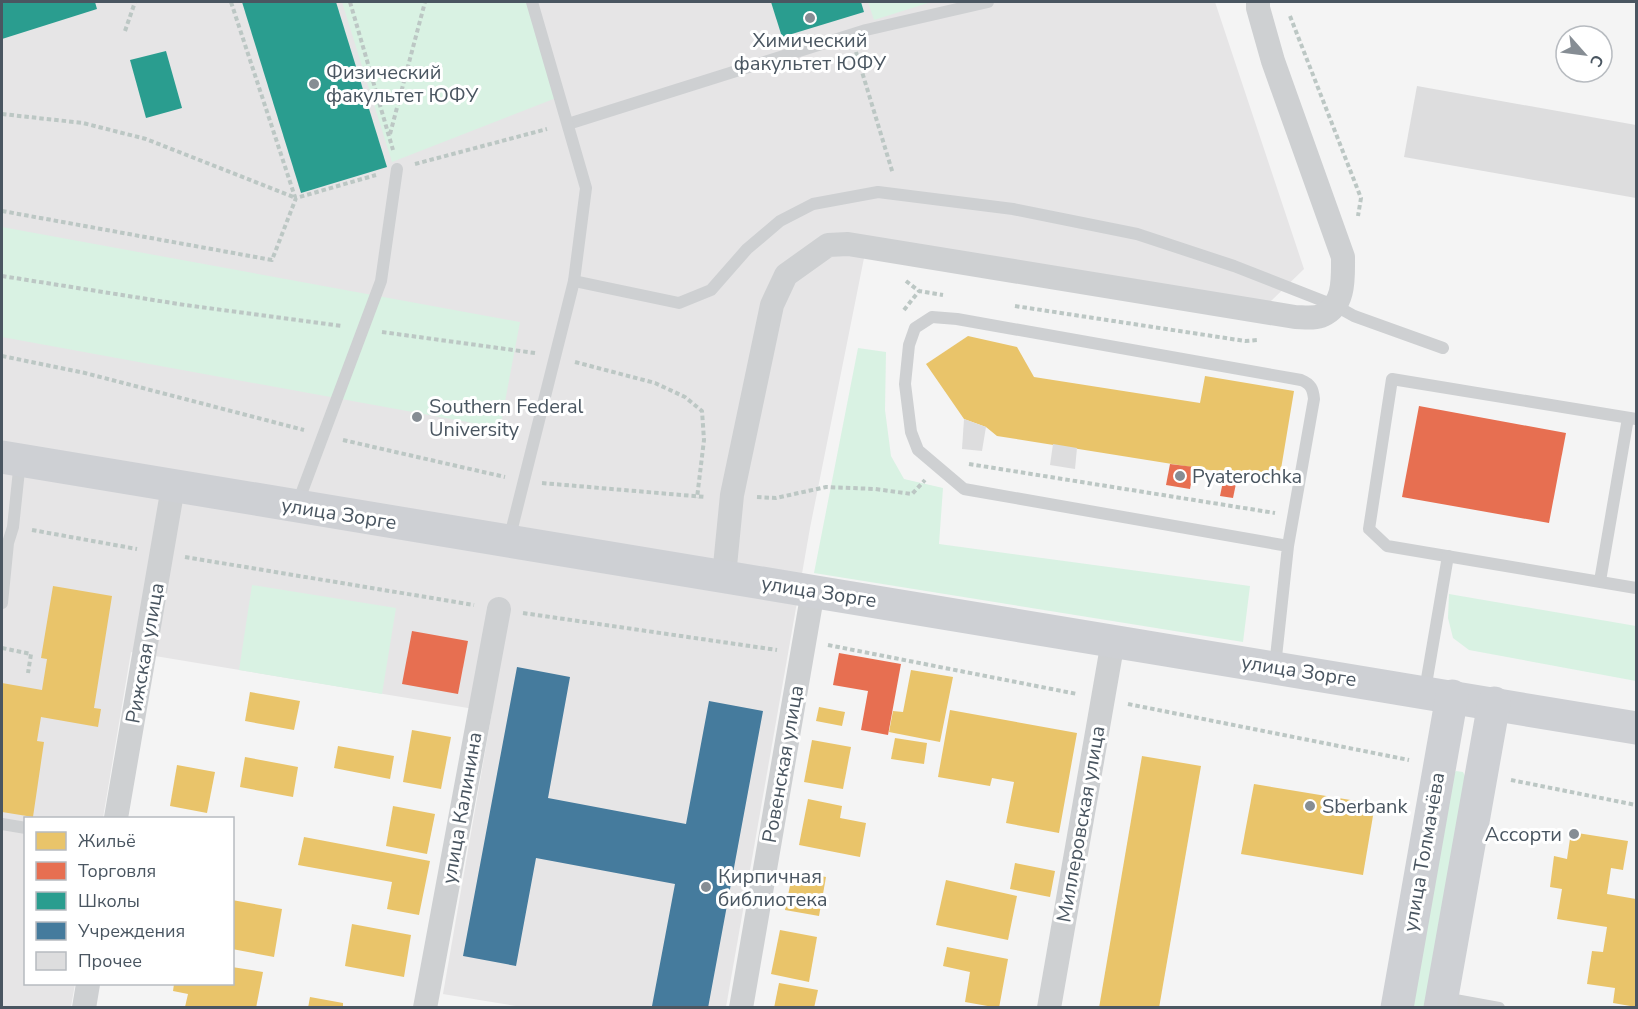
<svg xmlns="http://www.w3.org/2000/svg" width="1638" height="1009" viewBox="0 0 1638 1009" font-family="'Nunito Sans',sans-serif">
<style>
.education{fill:#e6e5e6}
.green{fill:#d9f2e3}
.homes{fill:#e9c46a}
.shops{fill:#e76f51}
.schools{fill:#2a9d8f}
.public{fill:#457b9d}
.building{fill:#ddddde}
.lines{fill:none;stroke-linecap:round;stroke-linejoin:round}
.path{stroke:#bcc7c4;stroke-width:4;stroke-dasharray:4.5 3;stroke-linecap:butt}
.lane{stroke:#ced0d2;stroke-width:12}
.street{stroke:#ced0d2;stroke-width:24}
.secondary{stroke:#ced0d4;stroke-width:33}
.poi-dot{fill:#868d94;stroke:#fff;stroke-width:2}
.labels{text-anchor:middle;dominant-baseline:central;stroke-width:6;stroke-linejoin:round;paint-order:stroke}
.poi-label{font-size:20px;fill:#4a5661;stroke:#fff;text-anchor:start}
.street-label{font-size:20px;fill:#4a5661;stroke:#fff}
</style>
<rect width="100%" height="100%" fill="#f4f4f4"/>
<polygon class="education" points="2,2 1215,2 1304,269 1266,306 868,238 810,528 726,1007 522,1007 443,994 492,712 131,652 103,818 26,818 26,984 75,984 71,1007 2,1008"/>
<g class="green">
<polygon points="342,2 527,2 556,98 392,162"/>
<polygon points="868,2 931,2 874,20"/>
<polygon points="2,227 520,322 500,428 2,337"/>
<polygon points="858,348 886,352 885,410 891,456 904,479 943,488 939,544 1250,586 1243,642 814,573"/>
<polygon points="252,585 396,608 382,694 239,670"/>
<polygon points="1449,594 1636,626 1636,681 1469,650 1453,638 1448,618"/>
<polygon points="1456,771 1463,772 1467,780 1426,1007 1411,1008 1451,777"/>
</g>
<g class="homes">
<polygon points="968,336 1017,347 1034,377 1200,403 1205,376 1294,391 1279,481 997,436 986,427 964,419 926,364"/>
<polygon points="53,586 112,596 94,708 101,709 98,727 41,717 37,741 44,742 33,817 2,812 2,683 42,690 47,659 41,658"/>
<polygon points="911,670 953,677 940,742 889,732 893,711 903,712"/>
<polygon points="250,692 300,701 294,730 245,721"/>
<polygon points="819,707 845,712 842,726 816,721"/>
<polygon points="950,710 1077,733 1059,833 1006,823 1014,782 992,778 990,786 938,777"/>
<polygon points="412,730 451,737 441,789 403,782"/>
<polygon points="895,738 927,743 924,764 891,759"/>
<polygon points="812,740 851,747 843,789 804,782"/>
<polygon points="338,746 394,756 390,779 334,768"/>
<polygon points="1142,756 1201,766 1159,1008 1099,1008"/>
<polygon points="245,757 298,767 293,797 240,787"/>
<polygon points="177,765 215,772 207,813 170,806"/>
<polygon points="1254,784 1375,804 1363,875 1241,854"/>
<polygon points="808,799 842,806 840,818 866,823 860,857 799,845"/>
<polygon points="393,806 435,814 427,854 386,846"/>
<polygon points="1571,832 1628,841 1623,870 1611,868 1607,894 1636,899 1636,1007 1613,1003 1615,988 1587,984 1592,951 1603,952 1607,927 1557,919 1562,889 1550,887 1554,856 1567,859"/>
<polygon points="304,837 430,861 419,915 387,909 392,882 298,865"/>
<polygon points="1015,863 1055,871 1050,897 1010,889"/>
<polygon points="793,871 826,877 819,916 785,910"/>
<polygon points="946,880 1017,896 1008,940 936,925"/>
<polygon points="232,900 282,909 274,957 232,949"/>
<polygon points="352,924 411,935 404,977 345,966"/>
<polygon points="780,930 817,937 809,982 771,974"/>
<polygon points="947,947 1008,959 999,1008 965,1002 970,972 943,966"/>
<polygon points="232,967 263,972 256,1008 185,1007 188,994 173,991 174,984 227,985 227,984 232,984"/>
<polygon points="779,983 818,990 814,1008 774,1008"/>
<polygon points="310,997 343,1003 343,1008 308,1008"/>
</g>
<g class="shops">
<polygon points="1419,406 1566,433 1549,523 1402,497"/>
<polygon points="1170,464 1194,467 1190,489 1166,485"/>
<polygon points="1225,472 1238,474 1233,498 1220,496"/>
<polygon points="412,631 468,641 458,694 402,684"/>
<polygon points="839,653 901,664 888,735 861,730 868,691 833,685"/>
</g>
<g class="schools">
<polygon points="2,2 95,2 97,9 2,39"/>
<polygon points="242,2 336,2 387,167 301,193"/>
<polygon points="771,2 861,2 864,12 782,37"/>
<polygon points="166,51 182,108 146,118 130,60"/>
</g>
<polygon class="public" points="517,667 570,677 548,798 686,824 709,701 763,711 708,1008 652,1006 675,884 536,858 516,966 463,956"/>
<g class="building">
<polygon points="1417,86 1636,125 1636,198 1404,157"/>
<polygon points="964,419 986,427 982,451 962,449"/>
<polygon points="1053,444 1077,448 1075,469 1050,465"/>
</g>
<g class="lines">
<g class="path">
<polyline points="231,2 295,197"/>
<polyline points="350,2 393,150"/>
<polyline points="1290,16 1361,198 1358,216"/>
<polyline points="125,31 135,2"/>
<polyline points="856,52 893,174"/>
<polyline points="2,114 83,123 146,139 296,198"/>
<polyline points="390,134 425,2"/>
<polyline points="415,164 547,129"/>
<polyline points="2,211 272,260 296,198 376,175"/>
<polyline points="2,276 185,305 342,326"/>
<polyline points="906,281 919,291 943,295"/>
<polyline points="1015,306 1245,341 1257,340"/>
<polyline points="904,310 919,291"/>
<polyline points="382,332 535,353"/>
<polyline points="2,356 85,373 304,430"/>
<polyline points="575,362 655,383 685,397 702,411 704,440 697,498"/>
<polyline points="343,440 505,477"/>
<polyline points="969,464 1275,513"/>
<polyline points="542,483 705,497"/>
<polyline points="757,497 776,498 826,487 875,489 912,494 925,480"/>
<polyline points="32,530 137,549"/>
<polyline points="185,557 474,605"/>
<polyline points="523,613 777,650"/>
<polyline points="828,645 1077,694"/>
<polyline points="2,648 31,654 28,673"/>
<polyline points="1128,704 1409,760"/>
<polyline points="1511,780 1636,805"/>
</g>
<g class="lane">
<polyline points="568,124 866,30 988,2"/>
<polyline points="574,281 679,303 711,290 747,249 780,221 813,204 878,192 1013,209 1137,234 1234,266 1336,306 1354,316 1443,348"/>
<polyline points="1636,419 1392,379 1369,529 1387,546 1636,588"/>
<polyline points="297,505 381,281 397,169"/>
<polyline points="509,540 574,281 586,188 532,2"/>
<polyline points="1600,581 1628,418"/>
<polyline points="2,603 8,543 13,527 20,461"/>
<path d="M1275 666 1288 546 1314 399C1313 389 1311 384 1301 380L957 319 932 317 915 328 909 345 905 384 911 432 918 450 964 489 1288 546"/>
<polyline points="1425,690 1448,556"/>
<polyline points="2,824 26,828"/>
<polyline points="1444,998 1499,1008"/>
</g>
<g class="street">
<path d="M724 576 732 495 772 305 786 275 828 245 848 244 1295 317C1303 317 1315 319 1323 315 1345 305 1343 278 1343 257L1273 61 1258 8V2"/>
<polyline points="116,818 173,487"/>
<polyline points="84,1008 88,984"/>
<polyline points="425,1008 499,609"/>
<polyline points="741,1008 813,591"/>
<polyline points="1049,1008 1113,641"/>
</g>
<g class="secondary">
<path d="M2 457C546 552 1092 633 1636 728"/>
<polyline points="1397,1008 1452,696"/>
<polyline points="1440,1008 1494,703"/>
</g>
</g>
<g class="poi-dot">
<circle cx="810" cy="18" r="6"/>
<circle cx="314" cy="84" r="6"/>
<circle cx="417" cy="417" r="6"/>
<circle cx="1180" cy="476" r="6"/>
<circle cx="1310" cy="806" r="6"/>
<circle cx="1574" cy="834" r="6"/>
<circle cx="706" cy="887" r="6"/>
</g>
<g class="labels">
<g class="poi-label">
<text x="810" y="40" text-anchor="middle">Химический<tspan x="810" dy="23">факультет ЮФУ</tspan></text>
<text x="326" y="72">Физический<tspan x="326" dy="23">факультет ЮФУ</tspan></text>
<text x="429" y="406">Southern Federal<tspan x="429" dy="23">University</tspan></text>
<text x="1192" y="476">Pyaterochka</text>
<text x="1322" y="806">Sberbank</text>
<text x="1562" y="834" text-anchor="end">Ассорти</text>
<text x="718" y="876">Кирпичная<tspan x="718" dy="23">библиотека</tspan></text>
</g>
<g class="street-label">
<text transform="translate(339 514) rotate(9)">улица Зорге</text>
<text transform="translate(819 592) rotate(9)">улица Зорге</text>
<text transform="translate(145 653) rotate(-80)">Рижская улица</text>
<text transform="translate(1299 671) rotate(9)">улица Зорге</text>
<text transform="translate(783 764) rotate(-80)">Ровенская улица</text>
<text transform="translate(462 808) rotate(-80)">улица Калинина</text>
<text transform="translate(1081 824) rotate(-80)">Миллеровская улица</text>
<text transform="translate(1424 852) rotate(-80)">улица Толмачёва</text>
</g>
</g>
<rect width="1638" height="1009" fill="none" stroke="#4a5661" stroke-width="6"/>
<rect x="24" y="817" width="210" height="168" fill="#ffffff" stroke="#b7bbc0" stroke-width="1.5"/>
<rect x="36" y="832" width="30" height="18" fill="#e9c46a" stroke="#b7bbc0" stroke-width="1.5"/>
<text x="78" y="847" font-size="18" fill="#4a5661">Жильё</text>
<rect x="36" y="862" width="30" height="18" fill="#e76f51" stroke="#b7bbc0" stroke-width="1.5"/>
<text x="78" y="877" font-size="18" fill="#4a5661">Торговля</text>
<rect x="36" y="892" width="30" height="18" fill="#2a9d8f" stroke="#b7bbc0" stroke-width="1.5"/>
<text x="78" y="907" font-size="18" fill="#4a5661">Школы</text>
<rect x="36" y="922" width="30" height="18" fill="#457b9d" stroke="#b7bbc0" stroke-width="1.5"/>
<text x="78" y="937" font-size="18" fill="#4a5661">Учреждения</text>
<rect x="36" y="952" width="30" height="18" fill="#ddddde" stroke="#b7bbc0" stroke-width="1.5"/>
<text x="78" y="967" font-size="18" fill="#4a5661">Прочее</text>
<g transform="translate(1584 54) rotate(118)"><circle r="28" fill="#ffffff" stroke="#b7bbc0" stroke-width="1.5"/>
<path d="M0-4.5L10 22L0 15L-10 22Z" fill="#868d94"/>
<text y="-9" font-size="16" font-weight="bold" text-anchor="middle" fill="#4a5661">С</text>
</g>
</svg>
